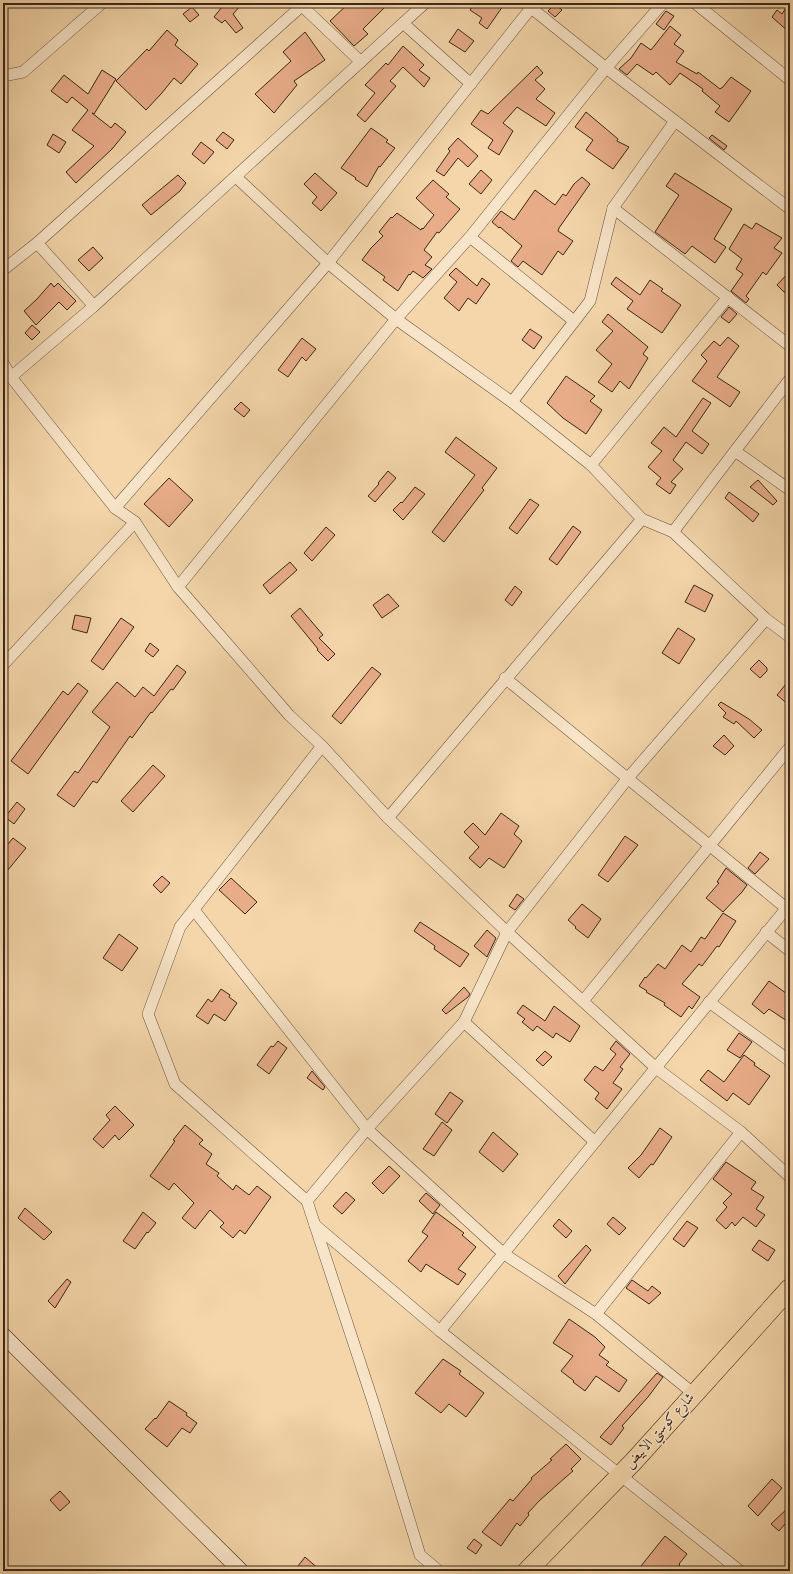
<svg xmlns="http://www.w3.org/2000/svg" width="793" height="1574" viewBox="0 0 793 1574" font-family="Vollkorn,Amiri,serif">
<style>
.building{fill:#e8ac89;stroke:#39271a}
.lines{fill:none;stroke-linecap:round;stroke-linejoin:round}
.street-casing{stroke:#68533e;stroke-width:12}
.secondary-casing{stroke:#39271a;stroke-width:16}
.highway-casing{stroke:#39271a;stroke-width:20}
.street{stroke:#f8e4c8;stroke-width:11}
.secondary{stroke:#f8e4c8;stroke-width:15}
.highway{stroke:#f4d6aa;stroke-width:19}
.labels{text-anchor:middle;dominant-baseline:central;stroke-width:3;stroke-linejoin:round;paint-order:stroke}
.street-label{font-size:14px;fill:#39271a;stroke:#f8e4c8}
</style>
<rect width="100%" height="100%" fill="#f4d6aa"/>
<filter id="stains"><feTurbulence type="fractalNoise" baseFrequency=".005" numOctaves="4"/><feColorMatrix values="0 0 0 0 .2 0 0 0 0 .09 0 0 0 0 .02 0 0 0 .5 -.17"/></filter>
<radialGradient id="worn" r=".72"><stop offset=".6" stop-color="#630" stop-opacity="0"/><stop offset="1" stop-color="#630" stop-opacity=".3"/></radialGradient>
<g class="building">
<polygon points="225,3 243,3 233,14 243,28 236,33 225,20 222,23 214,17"/>
<polygon points="349,3 389,3 363,29 368,34 354,46 330,21"/>
<polygon points="475,3 505,3 487,29 479,23 482,18 470,10"/>
<polygon points="789,3 790,3 790,33 772,17 777,10 782,14"/>
<polygon points="555,4 562,10 555,17 548,11"/>
<polygon points="192,7 199,15 190,22 183,14"/>
<polygon points="666,11 674,16 664,30 656,24"/>
<polygon points="670,26 681,35 674,44 684,51 676,62 697,74 698,72 720,89 721,88 722,88 731,77 751,91 729,122 715,112 720,106 702,91 703,89 680,73 670,85 656,72 653,75 637,64 627,75 619,69 631,58 641,43 651,50"/>
<polygon points="458,29 474,41 465,52 449,42"/>
<polygon points="167,30 178,40 175,45 198,64 181,84 174,78 161,94 146,110 116,81 147,49 149,51"/>
<polygon points="305,32 325,60 294,81 297,85 274,113 255,94 291,61 283,52"/>
<polygon points="403,46 424,65 419,70 430,78 424,87 403,67 390,81 396,86 365,122 357,115 375,93 365,85 386,63 388,65"/>
<polygon points="537,66 543,73 535,80 545,89 536,99 555,113 546,126 517,107 503,123 513,131 499,155 488,148 493,140 471,124 481,110 488,114"/>
<polygon points="102,70 116,79 94,114 92,113 111,128 115,123 126,132 112,149 76,183 66,172 94,146 72,130 88,110 72,97 67,103 51,91 64,75 88,94"/>
<polygon points="586,112 618,139 617,141 629,147 613,169 586,150 593,140 575,127"/>
<polygon points="371,128 388,140 386,142 395,148 380,167 379,166 367,187 355,179 356,178 341,168"/>
<polygon points="223,132 234,140 227,149 216,140"/>
<polygon points="53,134 66,142 59,153 47,145"/>
<polygon points="712,135 727,146 724,150 709,138"/>
<polygon points="458,138 478,156 468,167 458,158 444,176 436,171 450,151 448,149"/>
<polygon points="201,142 214,152 204,164 192,154"/>
<polygon points="481,170 492,180 481,194 469,184"/>
<polygon points="315,173 337,193 321,211 312,203 317,197 304,184"/>
<polygon points="675,173 732,209 714,239 726,247 715,263 692,246 685,254 655,232 679,195 666,186"/>
<polygon points="178,175 186,183 180,191 151,215 142,205"/>
<polygon points="582,177 590,184 559,228 558,231 573,241 563,255 558,251 542,275 523,261 518,267 511,261 522,246 500,227 499,228 492,222 501,211 514,220 535,190 555,205 563,194 566,196 574,184"/>
<polygon points="433,180 449,194 446,197 460,209 439,233 437,232 424,250 432,257 425,265 432,269 423,278 413,271 410,275 409,274 398,291 383,280 385,277 362,260 371,248 383,236 379,232 391,217 392,218 397,213 421,230 422,228 423,229 434,215 416,198"/>
<polygon points="756,223 782,238 774,248 782,253 766,275 763,272 746,296 749,299 746,303 731,291 743,274 736,269 742,259 729,249 744,224 752,229"/>
<polygon points="93,247 103,258 89,271 78,260"/>
<polygon points="456,268 477,286 482,278 490,284 476,304 468,298 459,311 444,298 457,282 449,275"/>
<polygon points="790,271 790,295 784,292 777,285"/>
<polygon points="616,277 640,295 650,280 663,289 661,291 681,305 662,333 627,309 633,301 611,284"/>
<polygon points="51,283 54,287 58,283 76,301 67,310 59,302 36,325 24,311 37,299"/>
<polygon points="729,307 737,314 729,323 721,317"/>
<polygon points="608,314 648,347 643,354 648,358 629,389 620,381 612,392 598,382 612,364 596,350 613,331 602,322"/>
<polygon points="32,325 40,332 32,340 25,333"/>
<polygon points="530,329 542,337 534,349 522,340"/>
<polygon points="728,337 739,346 717,377 740,392 730,407 692,381 707,361 701,355 714,341 720,346"/>
<polygon points="302,338 316,349 306,361 302,357 288,377 278,370"/>
<polygon points="566,376 595,396 590,401 602,410 586,434 563,418 547,403"/>
<polygon points="703,398 711,403 692,431 709,444 702,454 686,442 673,460 683,469 671,482 676,485 670,494 656,484 661,478 648,467 662,451 651,443 664,427 676,437"/>
<polygon points="241,402 250,410 244,417 234,409"/>
<polygon points="456,437 497,468 482,488 484,490 444,542 432,532 475,475 445,452"/>
<polygon points="388,471 396,478 375,502 368,496 379,484 378,483"/>
<polygon points="169,478 193,500 169,527 144,504"/>
<polygon points="758,480 777,501 773,505 750,487"/>
<polygon points="415,487 425,494 403,520 393,510 401,502 402,503"/>
<polygon points="729,492 759,514 753,522 725,498"/>
<polygon points="530,499 539,505 517,534 509,528"/>
<polygon points="573,526 581,532 557,565 549,559"/>
<polygon points="326,527 335,535 312,561 304,553"/>
<polygon points="290,562 297,570 270,594 263,585"/>
<polygon points="694,585 713,595 705,612 685,602"/>
<polygon points="515,586 522,592 512,606 505,600"/>
<polygon points="388,594 399,606 382,618 373,605"/>
<polygon points="300,608 323,635 319,638 335,654 328,661 317,650 318,649 291,616"/>
<polygon points="75,615 91,618 87,633 72,629"/>
<polygon points="121,618 134,627 103,670 91,661"/>
<polygon points="678,628 695,639 679,664 662,653"/>
<polygon points="150,643 159,650 153,657 145,651"/>
<polygon points="759,660 767,668 767,671 760,678 750,669"/>
<polygon points="177,665 186,672 173,690 171,689 152,713 151,712 132,738 130,736 97,783 93,781 74,807 57,795 75,771 78,773 110,727 92,712 117,682 135,697 143,687 154,696"/>
<polygon points="372,667 381,674 341,724 332,716"/>
<polygon points="790,679 790,706 777,695"/>
<polygon points="78,683 88,691 28,774 11,761 63,691 68,695"/>
<polygon points="721,702 749,719 762,730 754,738 736,721 734,724 723,717 726,713 718,705"/>
<polygon points="724,735 734,746 725,755 713,746"/>
<polygon points="153,765 165,776 133,812 121,801"/>
<polygon points="17,802 25,809 14,824 5,817"/>
<polygon points="501,813 519,826 514,834 522,841 504,868 489,858 480,868 469,858 479,847 464,832 473,823 485,835"/>
<polygon points="625,836 638,845 608,882 598,875"/>
<polygon points="13,838 26,848 3,876 3,850"/>
<polygon points="760,852 769,859 755,874 748,868"/>
<polygon points="726,868 747,885 742,892 723,912 706,898 719,883 717,882"/>
<polygon points="162,876 170,883 161,893 153,885"/>
<polygon points="231,878 257,902 245,914 219,890"/>
<polygon points="517,894 524,899 515,910 509,906"/>
<polygon points="582,904 601,919 588,938 575,928 576,927 568,920"/>
<polygon points="723,913 736,921 719,947 717,946 702,966 699,964 682,984 700,997 692,1009 689,1006 681,1017 664,1005 665,1003 646,992 647,991 639,986 645,977 646,978 658,964 665,969 682,945 691,952 701,937 705,939"/>
<polygon points="420,922 469,954 460,967 434,949 435,946 414,931"/>
<polygon points="487,930 496,938 487,957 474,946"/>
<polygon points="119,934 138,948 122,971 103,958"/>
<polygon points="769,981 790,996 790,1023 769,1009 764,1014 752,1004"/>
<polygon points="464,987 470,994 468,997 446,1014 442,1010"/>
<polygon points="221,989 230,995 229,997 237,1003 225,1021 214,1014 208,1024 196,1016 208,999 212,1002"/>
<polygon points="523,1005 545,1021 554,1006 580,1026 570,1042 556,1033 553,1038 537,1026 533,1031 522,1022 525,1019 517,1013"/>
<polygon points="739,1033 752,1042 740,1058 727,1050"/>
<polygon points="278,1041 287,1048 269,1074 257,1065 271,1046 273,1047"/>
<polygon points="616,1041 630,1054 620,1067 623,1069 613,1083 622,1089 607,1109 595,1099 599,1093 584,1080 595,1066 603,1071 616,1054 610,1049"/>
<polygon points="545,1051 552,1057 543,1066 536,1060"/>
<polygon points="744,1055 755,1063 754,1065 770,1076 749,1105 733,1093 727,1101 700,1080 708,1070 724,1082"/>
<polygon points="312,1071 325,1087 323,1090 307,1078"/>
<polygon points="450,1092 463,1101 447,1123 435,1114"/>
<polygon points="115,1106 134,1125 119,1140 115,1135 103,1148 93,1139 110,1120 106,1115"/>
<polygon points="442,1122 452,1130 434,1156 423,1149"/>
<polygon points="185,1125 203,1140 199,1144 212,1154 206,1164 219,1173 217,1176 233,1190 236,1185 249,1195 257,1186 271,1197 245,1234 240,1230 233,1238 220,1227 224,1223 210,1210 195,1229 182,1218 194,1203 174,1183 169,1190 150,1176 175,1141 173,1140"/>
<polygon points="660,1128 672,1137 653,1165 651,1164 639,1178 628,1168 641,1155"/>
<polygon points="493,1132 518,1154 503,1172 479,1152"/>
<polygon points="726,1162 756,1182 751,1189 764,1197 756,1209 765,1215 756,1227 743,1217 735,1226 732,1222 726,1229 716,1220 727,1207 723,1203 732,1194 713,1179"/>
<polygon points="389,1166 400,1176 383,1194 372,1183"/>
<polygon points="346,1192 355,1200 342,1214 333,1206"/>
<polygon points="426,1193 440,1205 433,1214 419,1201"/>
<polygon points="25,1208 52,1232 44,1240 18,1218"/>
<polygon points="143,1212 156,1223 148,1233 147,1232 135,1249 123,1241"/>
<polygon points="436,1212 464,1233 462,1235 476,1247 458,1269 466,1274 458,1285 426,1264 421,1272 408,1261 428,1236 422,1232"/>
<polygon points="613,1217 626,1228 619,1235 607,1224"/>
<polygon points="559,1219 572,1231 566,1238 553,1226"/>
<polygon points="687,1221 698,1228 684,1247 673,1239"/>
<polygon points="759,1240 775,1250 768,1261 752,1250"/>
<polygon points="586,1245 591,1250 565,1284 558,1276"/>
<polygon points="67,1279 71,1282 55,1308 48,1301"/>
<polygon points="632,1280 648,1291 652,1286 661,1293 649,1304 626,1288"/>
<polygon points="569,1319 595,1337 605,1347 599,1355 609,1362 606,1365 627,1380 619,1392 596,1376 585,1391 573,1382 574,1381 561,1371 573,1356 553,1343"/>
<polygon points="443,1359 461,1371 459,1374 484,1393 466,1417 449,1404 441,1413 415,1393"/>
<polygon points="657,1373 663,1377 648,1397 622,1426 624,1428 611,1445 600,1437"/>
<polygon points="169,1401 187,1413 186,1415 197,1423 190,1433 182,1428 167,1447 145,1429 155,1418 156,1419"/>
<polygon points="566,1444 581,1459 571,1469 573,1471 566,1477 539,1501 528,1513 529,1515 520,1526 517,1523 501,1546 482,1532 510,1499 513,1501 532,1479 531,1478 552,1460 550,1459"/>
<polygon points="772,1479 782,1488 758,1516 748,1506"/>
<polygon points="60,1491 70,1502 60,1511 50,1500"/>
<polygon points="790,1506 790,1518 779,1531 771,1524"/>
<polygon points="665,1536 687,1554 679,1564 680,1565 674,1571 637,1571"/>
<polygon points="474,1539 482,1545 476,1554 467,1548"/>
<polygon points="305,1557 321,1571 294,1571"/>
</g>
<g class="lines">
<g class="street-casing">
<g id="street">
<polyline points="525,3 606,68 790,209"/>
<polyline points="695,3 790,80"/>
<polyline points="302,6 361,62"/>
<polyline points="403,23 471,84"/>
<polyline points="3,76 23,72 102,3"/>
<polyline points="236,177 328,263 396,319 512,402 591,465 642,519 673,532 766,619 790,637"/>
<polyline points="613,208 790,346"/>
<polyline points="470,237 574,321"/>
<polyline points="37,243 94,306"/>
<polyline points="3,270 37,243 305,3"/>
<polyline points="3,363 11,377 115,508 135,522 178,587 289,715 322,746 388,818 507,932 656,1068 741,1132 790,1177"/>
<polyline points="11,377 94,306 425,3"/>
<polyline points="512,402 590,301 613,208 675,121"/>
<polyline points="735,451 790,490"/>
<polyline points="591,465 728,297"/>
<polyline points="115,508 328,263 535,3"/>
<polyline points="673,532 790,379"/>
<polyline points="178,587 396,319 470,237 606,68 663,3"/>
<polyline points="3,665 135,522"/>
<polyline points="505,678 786,908"/>
<polyline points="388,818 642,519"/>
<polyline points="194,910 367,1129 504,1254 596,1314 694,1394"/>
<polyline points="766,932 790,951"/>
<polyline points="583,1001 790,747"/>
<polyline points="709,1002 790,1061"/>
<polyline points="464,1022 595,1142"/>
<polyline points="307,1201 175,1084 148,1014 180,927 322,746"/>
<polyline points="315,1225 440,1331 740,1571"/>
<polyline points="596,1314 741,1132"/>
<polyline points="440,1331 790,904"/>
<polyline points="439,1571 420,1555 375,1408 307,1201 367,1129 464,1022 507,932 628,778 766,619"/>
</g>
</g>
<g class="secondary-casing">
<polyline id="secondary" points="3,1335 241,1571"/>
</g>
<g class="highway-casing">
<polyline id="highway" points="527,1571 634,1461 790,1288"/>
</g>
<use href="#street" class="street"/>
<use href="#secondary" class="secondary"/>
<use href="#highway" class="highway"/>
</g>
<g class="labels">
<g class="street-label">
<text transform="translate(660 1431) rotate(-48)">شارع كوستي الابيض</text>
</g>
</g>
<rect width="793" height="1574" fill="none" stroke="#f4d6aa" stroke-width="16"/>
<rect x="4" y="4" width="785" height="1566" fill="none" stroke="#39271a" stroke-width="2"/>
<rect x="8" y="8" width="777" height="1558" fill="none" stroke="#39271a"/>
<rect width="100%" height="100%" filter="url(#stains)"/>
<rect width="100%" height="100%" fill="url(#worn)"/>
</svg>
